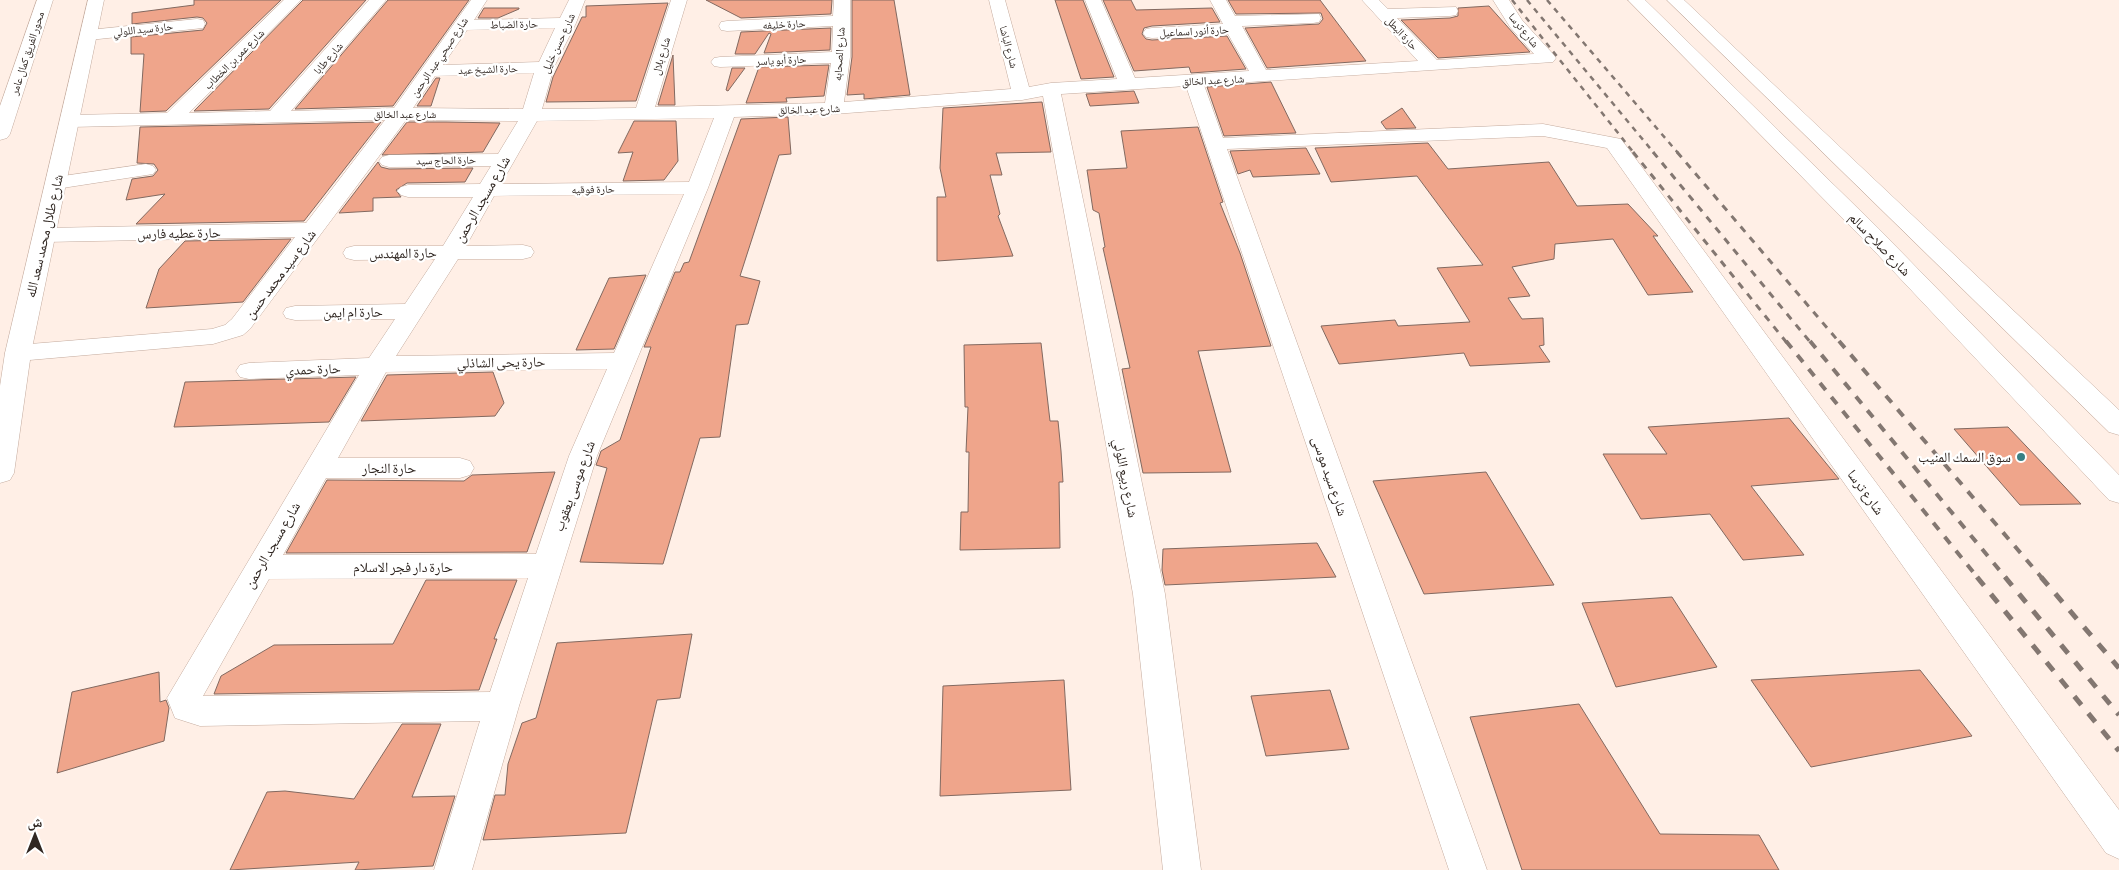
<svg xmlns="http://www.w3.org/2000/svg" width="2119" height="870" viewBox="0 0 2119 870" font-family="'Asap Condensed','Noto Naskh Arabic',sans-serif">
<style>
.building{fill:#efa58b;stroke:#826960}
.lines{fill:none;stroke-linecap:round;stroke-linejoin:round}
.minor-casing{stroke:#c4ab9e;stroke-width:1}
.major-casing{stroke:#c4ab9e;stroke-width:1}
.highway-casing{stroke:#c4ab9e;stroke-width:1}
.minor{fill:#fff;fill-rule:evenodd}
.major{fill:#fff;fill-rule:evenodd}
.highway{fill:#fff;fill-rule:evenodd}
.rail-far3{stroke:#837771;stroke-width:2.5;stroke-dasharray:5.5 5.5;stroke-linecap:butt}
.rail-far2{stroke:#837771;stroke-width:3;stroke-dasharray:7 7;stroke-linecap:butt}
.rail-far1{stroke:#837771;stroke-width:4;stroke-dasharray:9 9;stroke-linecap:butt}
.rail{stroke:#837771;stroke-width:5;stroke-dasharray:11 11;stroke-linecap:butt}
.poi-dot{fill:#388085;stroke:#fff;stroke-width:2}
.labels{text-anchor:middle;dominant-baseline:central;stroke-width:4.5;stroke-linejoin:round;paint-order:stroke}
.far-street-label{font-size:11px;fill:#302722;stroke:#fff}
.street-label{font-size:14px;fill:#302722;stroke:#fff}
.poi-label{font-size:14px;fill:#302722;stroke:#fff;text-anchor:end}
</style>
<rect width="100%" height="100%" fill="#ffefe6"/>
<g class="building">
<polygon points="194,0 281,0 166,111 140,112 144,54 131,54 131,37 203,30 207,23 203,18 197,17 132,24 132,13 194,5"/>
<polygon points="303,0 366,0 269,109 194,111"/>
<polygon points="388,0 469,0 393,106 295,109"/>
<polygon points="706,0 832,0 831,14 741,18"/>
<polygon points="852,0 894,0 910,95 864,99 864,94 847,95 852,57"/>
<polygon points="1055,0 1083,0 1114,77 1081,79"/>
<polygon points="1103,0 1131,0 1136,10 1212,8 1220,22 1152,26 1144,28 1142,34 1146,39 1152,40 1227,36 1246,69 1191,73 1189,67 1134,71"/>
<polygon points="1228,0 1320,0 1366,61 1267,68 1245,28 1319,24 1323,19 1321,13 1236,14"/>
<polygon points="668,3 636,101 546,102 553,77 582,17 586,17 586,6"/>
<polygon points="1489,6 1530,52 1438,58 1401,20 1450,18 1458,16 1458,8"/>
<polygon points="484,8 519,8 519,9 498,18 478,18"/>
<polygon points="831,28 830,50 764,53 771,34 769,33 755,54 735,54 741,32"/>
<polygon points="673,55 675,105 658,105"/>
<polygon points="829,65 824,96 786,98 787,102 746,103 759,67"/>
<polygon points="732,68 745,68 728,91 726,90"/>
<polygon points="436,78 440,78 431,106 417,106"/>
<polygon points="1271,82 1296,133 1224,136 1207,87"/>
<polygon points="1134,91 1139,103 1090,106 1086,94"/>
<polygon points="1042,102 1051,152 996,153 1002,175 990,175 1000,214 998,216 1013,256 937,261 937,197 946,197 940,168 943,108"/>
<polygon points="1402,108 1416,128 1386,129 1381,122"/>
<polygon points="788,117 791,154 779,155 740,276 760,281 748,324 736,325 720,437 700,438 663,564 580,562 607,468 596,465 599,457 601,451 620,440 651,347 644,347 675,272 680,272 684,263 689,262 741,119"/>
<polygon points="634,121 676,121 678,161 664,180 623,181 633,152 618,153"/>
<polygon points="381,122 304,221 136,224 165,194 126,200 132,179 153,176 158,170 154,164 137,163 140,127"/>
<polygon points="407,122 446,122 500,123 483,152 382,155"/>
<polygon points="1198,127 1223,202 1220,203 1240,253 1271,346 1198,351 1231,472 1143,473 1122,369 1130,368 1103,248 1105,247 1099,213 1093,210 1087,170 1127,168 1121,131"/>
<polygon points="1428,143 1448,169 1549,162 1577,206 1628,204 1658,236 1653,236 1693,292 1648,295 1613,239 1555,244 1554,259 1512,267 1530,296 1508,298 1522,319 1543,318 1544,345 1539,346 1550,362 1470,366 1464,353 1339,364 1321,326 1395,320 1398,326 1470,322 1437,268 1483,265 1417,176 1331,182 1315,148"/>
<polygon points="1306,148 1320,174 1253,177 1250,170 1238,174 1230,151"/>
<polygon points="378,162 381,167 389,169 473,168 465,182 407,183 396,190 401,197 373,198 373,211 339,213"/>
<polygon points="291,239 243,302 146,308 159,269 185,241"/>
<polygon points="646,275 614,349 576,350 609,278"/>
<polygon points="1041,343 1050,421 1058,421 1061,451 1063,482 1059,482 1060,548 960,550 961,512 968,512 969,452 966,452 968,407 965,407 964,345"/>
<polygon points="493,372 504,403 495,416 361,421 387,375"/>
<polygon points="356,377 329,422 174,427 185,382"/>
<polygon points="1789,418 1839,479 1751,486 1804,555 1743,560 1710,514 1641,519 1603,454 1667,454 1648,427"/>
<polygon points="2008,427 2081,504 2020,505 1954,429"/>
<polygon points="555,472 527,552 286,553 327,480 464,481 472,475"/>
<polygon points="1486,472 1554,585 1424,594 1373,481"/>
<polygon points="1317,543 1336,577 1165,585 1162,570 1163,549"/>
<polygon points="426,580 517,580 494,639 497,639 479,690 214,694 221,676 274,645 393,644"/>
<polygon points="1672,597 1717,667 1616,687 1582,603"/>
<polygon points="692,634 680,698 657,700 626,833 483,840 495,795 505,795 508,764 522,723 536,718 557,643"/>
<polygon points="1920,670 1972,736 1811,767 1751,680"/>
<polygon points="159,672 160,702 166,700 169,708 164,741 57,773 72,692"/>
<polygon points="1064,680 1071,790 940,796 943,686"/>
<polygon points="1330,690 1349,749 1266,756 1251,696"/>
<polygon points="1579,704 1660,834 1759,835 1779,870 1522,870 1470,717"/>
<polygon points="402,724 441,724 412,797 455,796 433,866 355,870 359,862 230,870 267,792 285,791 354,799"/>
</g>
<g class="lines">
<g class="minor-casing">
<g id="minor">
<path d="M284 0H301L189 113 270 111 369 0H386L291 111 394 108 471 0H487L474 20 560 18 569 0H585L576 23 554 67 542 109 636 108 671 0H687L655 107 825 103 831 63 720 67 714 66 711 62 714 58 720 57 832 52 833 26 727 31 721 30 719 26 721 22 727 21 833 16 834 0H850V57L844 102 1011 89 989 0H1005L1029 87 1051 83 1117 79 1085 0H1101L1135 78 1249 71 1228 34 1152 38 1146 37 1143 33 1146 29 1152 28 1223 24 1210 0H1226L1235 16 1319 14 1321 18 1319 22 1313 23 1242 26 1266 70 1418 61 1362 0H1379L1388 9 1456 7 1458 11 1456 15 1450 16 1397 18 1437 60 1534 54 1510 27 1493 0H1509L1522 20 1553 54 1556 58 1553 62 1204 85 1223 138 1543 124 1621 139 2119 810V859L2106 853 1607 148 1543 136 1227 149 1487 870H1449L1186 86 1061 94 1165 594 1201 870H1163L1133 594 1043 96 1022 100 834 114 734 117 708 188 597 456 519 706 472 870H434L480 721 200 726 175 718 167 698 359 375 249 379 240 377 236 371 240 365 249 363 369 358 395 319 295 320 286 318 283 313 286 308 295 306 405 304 435 259 354 260 346 258 343 253 346 248 354 246H443L473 197H408L401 195 397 191 401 187 408 185 480 184 491 166 389 167 382 165 379 161 382 157 389 155 498 154 518 121 406 120 250 329 243 335 213 344 18 361 9 359 5 353 9 347 18 345 212 329 225 325 232 319 295 237 45 242 37 240 34 235 37 230 45 228 306 223 385 120 70 127 63 125 60 121 63 117 70 115 167 113ZM555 28 539 62 443 65 467 30ZM534 73 523 109 413 108 435 76ZM714 118 689 182 501 184 537 121ZM684 194 614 353 396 356 458 259H523L531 257 534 252 531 247 523 245 466 246 494 196ZM607 369 569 456 536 554 283 555 326 478H460L470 475 474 468 470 461 460 458H338L386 372ZM528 578 490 692 203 696 269 579Z"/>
<polygon points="197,19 203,20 205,24 203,28 89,40 83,39 80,35 83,31 89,30"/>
<polygon points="146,164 153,166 156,170 153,174 56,189 49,187 46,183 49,179 56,177"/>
</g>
</g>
<g class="major-casing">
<polygon id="major" points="88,0 104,0 31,353 14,473 10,480 0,483 0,386 5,353"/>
</g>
<g class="highway-casing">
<g id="highway">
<polygon points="37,0 53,0 10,134 7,138 0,140 0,106"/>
<polygon points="1628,0 1645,0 1878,228 2119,475 2119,503 2109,500 1862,238"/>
<polygon points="1667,0 1684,0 2119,410 2119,435 2109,432"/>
</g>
</g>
<use href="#minor" class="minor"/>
<use href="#major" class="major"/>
<use href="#highway" class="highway"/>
<g class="rail-far3">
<polyline points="1512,0 1634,153"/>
<polyline points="1527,0 1654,153"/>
<polyline points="1547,0 1678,153"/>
</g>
<g class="rail-far2">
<polyline points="1633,152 1787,343"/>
<polyline points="1653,152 1811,343"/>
<polyline points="1677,152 1840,343"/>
</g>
<g class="rail-far1">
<polyline points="1786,341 1978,578"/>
<polyline points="1810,341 2006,578"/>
<polyline points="1839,341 2042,578"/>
</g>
<g class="rail">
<polyline points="1977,577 2119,751"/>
<polyline points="2005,577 2119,715"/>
<polyline points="2041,577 2119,668"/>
</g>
</g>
<circle class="poi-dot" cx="2021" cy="457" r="5"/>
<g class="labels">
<g class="far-street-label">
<text transform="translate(514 24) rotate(-1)">حارة الضباط</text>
<text transform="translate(784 24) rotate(-3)">حارة خليفه</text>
<text transform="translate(143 29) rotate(-6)">حارة سيد اللولي</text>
<text transform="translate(1524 30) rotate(51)">شارع ترسا</text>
<text transform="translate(1194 31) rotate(-3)">حارة أنور اسماعيل</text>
<text transform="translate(1402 33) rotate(47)">حارة البطل</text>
<text transform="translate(558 43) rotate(-65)">شارع حسن خليل</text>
<text transform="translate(1009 47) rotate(75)">شارع الباشا</text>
<text transform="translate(27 53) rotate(-72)">محور الفريق كمال عامر</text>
<text transform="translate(839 54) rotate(-86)">شارع الصحابه</text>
<text transform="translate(661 56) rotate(-73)">شارع بلال</text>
<text transform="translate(439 57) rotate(-56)">شارع صبحي عبد الرحمن</text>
<text transform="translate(328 58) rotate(-49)">شارع طابا</text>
<text transform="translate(234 59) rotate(-45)">شارع عمر بن الخطاب</text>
<text transform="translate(781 60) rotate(-3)">حارة أبو ياسر</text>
<text transform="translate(488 69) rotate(-2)">حارة الشيخ عيد</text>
<text transform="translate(1213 80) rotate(-3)">شارع عبد الخالق</text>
<text transform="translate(809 109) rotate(-2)">شارع عبد الخالق</text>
<text x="405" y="114">شارع عبد الخالق</text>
<text transform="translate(446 160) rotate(-1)">حارة الحاج سيد</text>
<text transform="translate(593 189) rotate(-1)">حارة فوقيه</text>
</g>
<g class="street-label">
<text transform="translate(482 199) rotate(-60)">شارع مسجد الرحمن</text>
<text transform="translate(179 233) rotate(-1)">حارة عطيه فارس</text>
<text transform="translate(44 236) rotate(-77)">شارع طلال محمد سعد الله</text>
<text transform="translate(1880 244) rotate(46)">شارع صلاح سالم</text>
<text transform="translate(403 253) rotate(-1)">حارة المهندس</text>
<text transform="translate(280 274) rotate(-53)">شارع سيد محمد حسن</text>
<text transform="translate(353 312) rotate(-1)">حارة ام ايمن</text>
<text transform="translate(501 362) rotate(-1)">حارة يحى الشاذلي</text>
<text transform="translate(313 369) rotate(-2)">حارة حمدي</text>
<text x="389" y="468">حارة النجار</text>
<text transform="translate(1330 476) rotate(71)">شارع سيد موسى</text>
<text transform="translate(1126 478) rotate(79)">شارع ربيع اللولي</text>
<text transform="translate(574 486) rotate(-70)">شارع موسى يعقوب</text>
<text transform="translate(1866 492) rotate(54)">شارع ترسا</text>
<text transform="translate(272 545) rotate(-60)">شارع مسجد الرحمن</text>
<text x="403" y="567">حارة دار فجر الاسلام</text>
</g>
<g class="poi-label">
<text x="2011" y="457">سوق السمك المنيب</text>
</g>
</g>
<g transform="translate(35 835)" stroke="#ffffff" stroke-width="4" paint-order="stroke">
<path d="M0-4L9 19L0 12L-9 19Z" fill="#302722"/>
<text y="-8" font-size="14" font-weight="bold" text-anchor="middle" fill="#302722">ش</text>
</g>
</svg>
